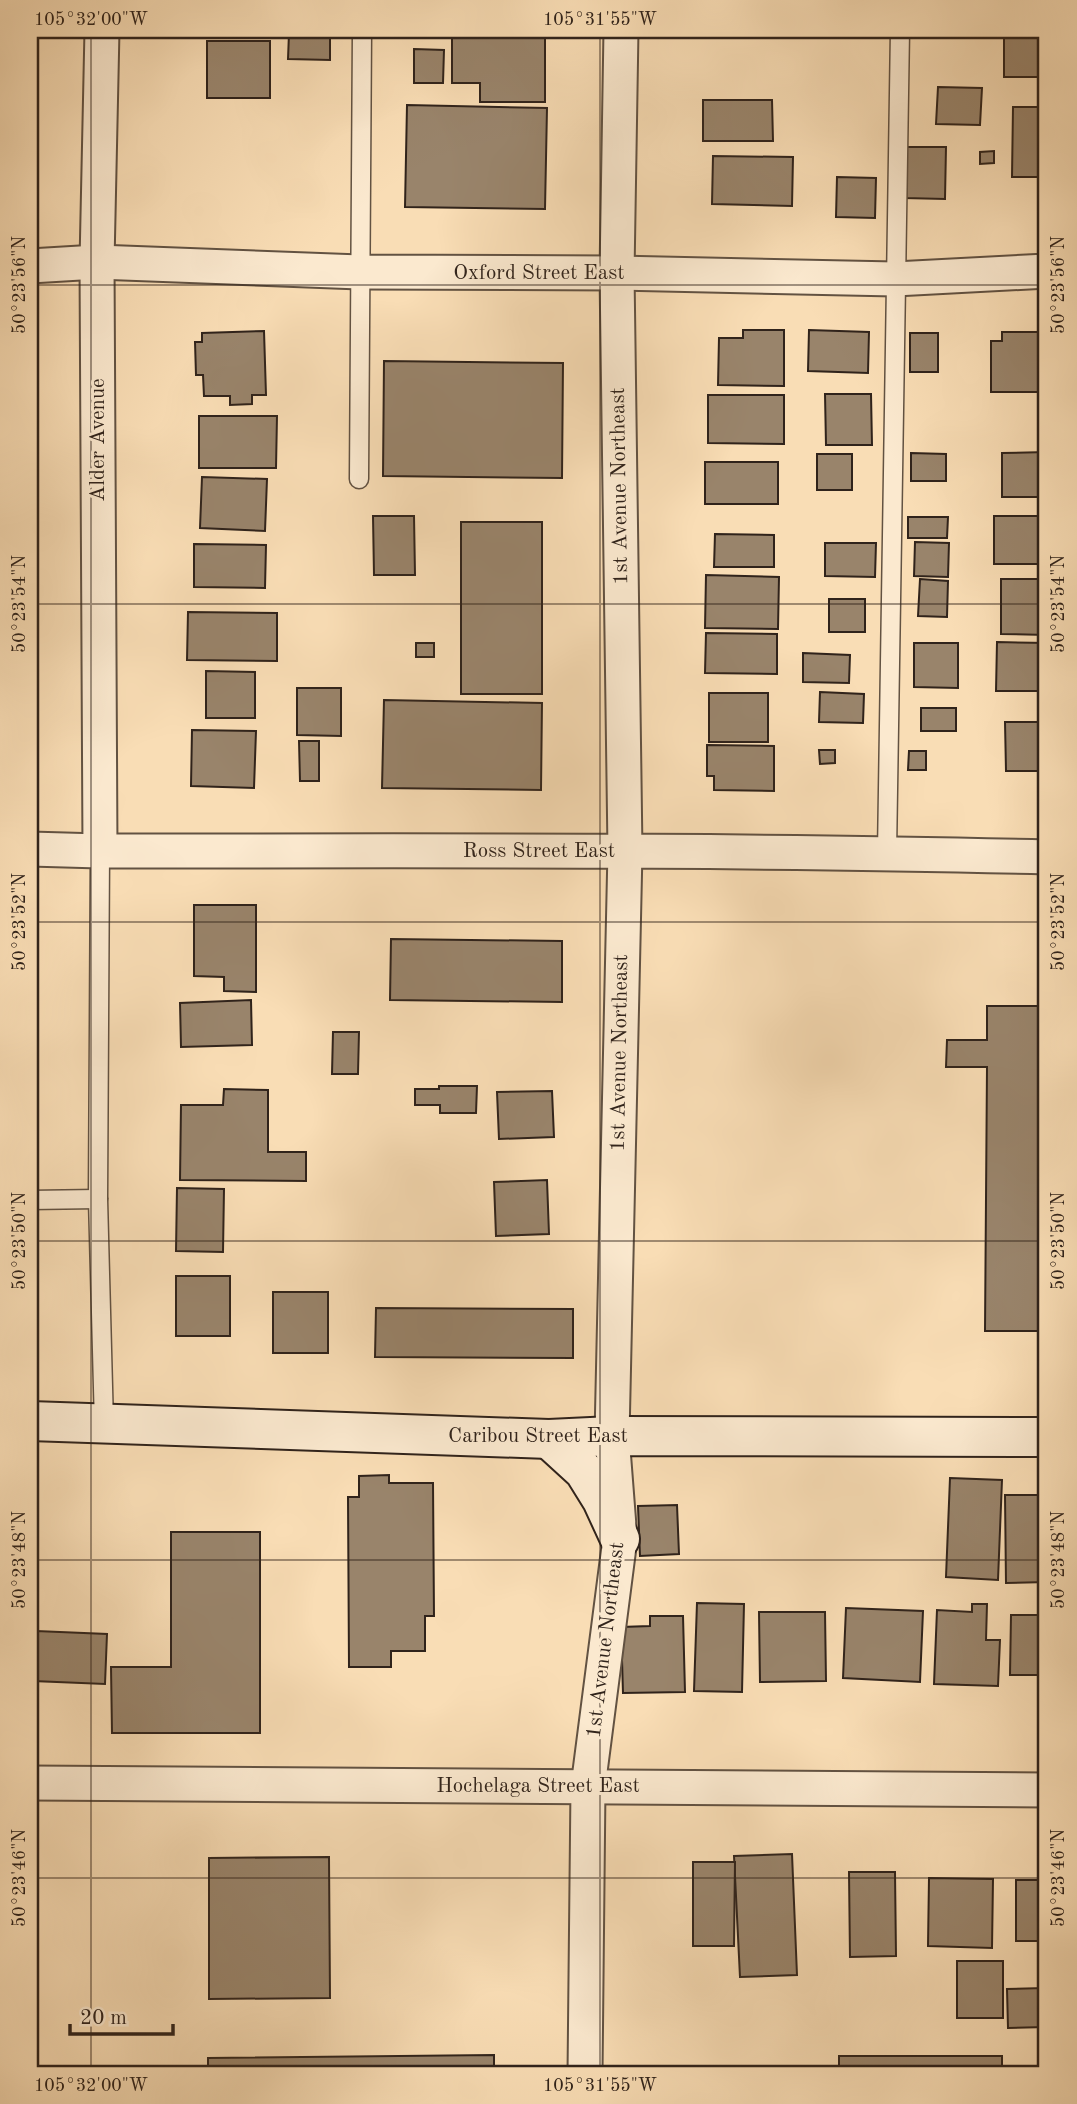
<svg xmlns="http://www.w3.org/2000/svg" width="1077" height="2104" viewBox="0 0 1077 2104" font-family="'Old Standard TT',serif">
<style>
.building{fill:#99846b;stroke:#30231b;stroke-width:2}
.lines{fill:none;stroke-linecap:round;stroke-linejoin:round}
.lane-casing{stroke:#625242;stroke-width:21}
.street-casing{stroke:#625242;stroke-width:37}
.secondary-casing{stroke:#30231b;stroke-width:42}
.lane{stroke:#fbe9cf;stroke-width:18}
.street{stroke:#fbe9cf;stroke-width:33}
.secondary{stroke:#fbe9cf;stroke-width:38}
.ticks{fill:none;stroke:#30231b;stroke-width:2;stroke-opacity:0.45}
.labels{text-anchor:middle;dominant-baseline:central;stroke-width:6;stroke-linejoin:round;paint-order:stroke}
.street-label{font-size:21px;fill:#30231b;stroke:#fbe9cf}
.neatline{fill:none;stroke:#30231b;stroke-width:2.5}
.ticks-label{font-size:18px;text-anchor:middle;fill:#30231b}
</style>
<rect width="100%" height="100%" fill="#f9ddb5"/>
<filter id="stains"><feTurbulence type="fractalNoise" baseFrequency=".00286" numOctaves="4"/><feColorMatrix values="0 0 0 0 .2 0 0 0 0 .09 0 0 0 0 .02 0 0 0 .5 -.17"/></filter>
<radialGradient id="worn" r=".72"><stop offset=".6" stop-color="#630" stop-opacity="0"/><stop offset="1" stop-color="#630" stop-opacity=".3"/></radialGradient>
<g class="building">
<polygon points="706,30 776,30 776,35 705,33"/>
<rect x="1004" y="30" width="43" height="47"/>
<polygon points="452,32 545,32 545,102 480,102 480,83 452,83"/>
<polygon points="289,33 330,34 330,60 288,59"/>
<rect x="207" y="41" width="63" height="57"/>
<polygon points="414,49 444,50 443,83 414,83"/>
<polygon points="938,87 982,88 980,125 936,124"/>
<polygon points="703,100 772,100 773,141 703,141"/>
<polygon points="407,105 547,108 545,209 405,207"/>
<polygon points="1013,107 1040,107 1039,177 1012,177"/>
<polygon points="905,147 946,147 945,199 904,198"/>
<polygon points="994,151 994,163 980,164 980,152"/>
<polygon points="713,156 793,157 792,206 712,204"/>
<polygon points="837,177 876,178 875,218 836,217"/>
<polygon points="743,330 784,330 784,386 718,385 719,338 743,338"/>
<polygon points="809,330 869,332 868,373 808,371"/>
<polygon points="264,331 266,395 252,395 252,404 230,405 230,396 204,396 203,375 196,375 195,342 202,342 202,333"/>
<polygon points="1002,332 1047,332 1047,392 991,392 991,341 1002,341"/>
<rect x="910" y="333" width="28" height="39"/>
<polygon points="384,361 563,363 562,478 383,476"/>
<polygon points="825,394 871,394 872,445 826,445"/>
<polygon points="708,395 784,395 784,444 708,443"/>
<polygon points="199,416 277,416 276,468 199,468"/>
<polygon points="1047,452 1047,497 1002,497 1002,453"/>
<polygon points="911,453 946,454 946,481 911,481"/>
<rect x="817" y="454" width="35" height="36"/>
<rect x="705" y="462" width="73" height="42"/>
<polygon points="202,477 267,479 265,531 200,528"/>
<polygon points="373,516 414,516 415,575 374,575"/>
<rect x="994" y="516" width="53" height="48"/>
<polygon points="908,517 948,517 947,538 908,538"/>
<rect x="461" y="522" width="81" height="172"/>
<polygon points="715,534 774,535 774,567 714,567"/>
<polygon points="915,542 949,543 948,577 914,576"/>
<polygon points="825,543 876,543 875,577 825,576"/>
<polygon points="194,544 266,545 265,588 194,587"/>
<polygon points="706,575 779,577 778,629 705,628"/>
<polygon points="920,579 948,581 947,617 918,616"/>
<polygon points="1001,579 1047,579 1047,635 1001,634"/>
<rect x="829" y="599" width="36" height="33"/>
<polygon points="188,612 277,613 277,661 187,660"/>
<polygon points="706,633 777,634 777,674 705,673"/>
<polygon points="997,642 1047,643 1047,691 996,691"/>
<rect x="416" y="643" width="18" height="14"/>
<polygon points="914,643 958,643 958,688 914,687"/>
<polygon points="803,653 850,655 849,683 803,682"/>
<polygon points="206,671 255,672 255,718 206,718"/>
<polygon points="297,688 341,688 341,736 297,735"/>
<polygon points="820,692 864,694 863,723 819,722"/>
<rect x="709" y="693" width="59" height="49"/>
<polygon points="384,700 542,703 541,790 382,788"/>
<rect x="921" y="708" width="35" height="23"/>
<polygon points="1005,722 1047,722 1047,771 1006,771"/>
<polygon points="192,730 256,731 254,788 191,786"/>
<polygon points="299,741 319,741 319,781 300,781"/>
<polygon points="707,745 774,746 774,791 714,790 714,776 707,776"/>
<polygon points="819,750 835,750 835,763 820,764"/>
<polygon points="909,751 926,751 926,770 908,770"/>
<polygon points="194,905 256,905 256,992 224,991 224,977 194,976"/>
<polygon points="391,939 562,941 562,1002 390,1000"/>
<polygon points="251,1000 252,1045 181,1047 180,1003"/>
<polygon points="987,1006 1047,1006 1047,1331 985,1331 987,1067 946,1067 947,1040 987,1040"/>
<polygon points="333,1032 359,1032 358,1074 332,1074"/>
<polygon points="439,1086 477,1086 476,1113 440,1113 440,1105 415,1105 415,1089 439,1089"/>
<polygon points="224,1089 268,1090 268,1152 306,1152 306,1181 180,1180 181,1105 223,1105"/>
<polygon points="552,1091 554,1137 499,1139 497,1092"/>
<polygon points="547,1180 549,1234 496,1236 494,1182"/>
<polygon points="177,1188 224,1189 223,1252 176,1251"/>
<rect x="176" y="1276" width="54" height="60"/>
<rect x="273" y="1292" width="55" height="61"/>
<polygon points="376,1308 573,1309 573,1358 375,1357"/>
<polygon points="389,1475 389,1483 433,1483 434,1616 425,1616 425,1651 391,1651 391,1667 349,1667 348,1497 359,1497 359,1476"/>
<polygon points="950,1478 1002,1480 998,1580 946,1577"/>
<polygon points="1005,1495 1047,1495 1047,1582 1006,1583"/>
<polygon points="677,1505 679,1554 640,1556 638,1506"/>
<polygon points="171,1532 260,1532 260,1733 112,1733 111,1667 171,1667"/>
<polygon points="697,1603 744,1604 742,1692 694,1691"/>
<polygon points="972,1604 987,1604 986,1640 1000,1640 998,1686 934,1684 937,1610 972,1612"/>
<polygon points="846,1608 923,1611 920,1682 843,1678"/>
<polygon points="759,1612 825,1612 826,1681 760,1682"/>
<polygon points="1011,1615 1047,1615 1047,1675 1010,1675"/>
<polygon points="650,1616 683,1616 685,1692 623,1693 621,1627 650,1626"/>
<polygon points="36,1631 107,1634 105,1684 33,1681"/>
<polygon points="792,1854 797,1975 740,1977 734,1856"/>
<polygon points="329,1857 330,1998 209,1999 209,1858"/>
<polygon points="693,1862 735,1862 734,1946 693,1946"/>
<polygon points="849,1872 895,1872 896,1956 850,1957"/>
<polygon points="929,1878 993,1879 992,1948 928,1946"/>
<rect x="1016" y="1880" width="31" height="61"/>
<rect x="957" y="1961" width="46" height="57"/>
<polygon points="1045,1988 1046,2027 1008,2028 1007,1989"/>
<polygon points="494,2055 494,2074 208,2074 208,2058"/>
<rect x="839" y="2056" width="163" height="18"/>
<polygon points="633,2068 687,2069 687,2074 633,2074"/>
</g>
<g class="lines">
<g class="lane-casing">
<g id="lane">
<polyline points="359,479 362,30"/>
<polyline points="100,851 98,1199 104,1425"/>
<polyline points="887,853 900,30"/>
<polyline points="30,1200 98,1199"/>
</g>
</g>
<g class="street-casing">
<g id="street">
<polyline points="30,266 97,262 360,272 617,273 895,279 1047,271"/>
<path d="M30 849 100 851C416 851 731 849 1047 857"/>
<polyline points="100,851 97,262 102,30"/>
<polyline points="30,1783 1047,1790"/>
<polyline points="585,2074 588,1787 620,1539 612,1436 625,851 617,273 621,30"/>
</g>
</g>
<g class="secondary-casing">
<g id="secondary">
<polyline points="30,1421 549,1439 612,1436 1047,1437"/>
<polyline points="549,1439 584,1471 602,1500 620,1539"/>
</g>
</g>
<use href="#lane" class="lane"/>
<use href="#street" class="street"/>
<use href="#secondary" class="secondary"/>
</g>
<path class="ticks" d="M91 30V2074M600 30V2074M30 285H1047M30 604H1047M30 922H1047M30 1241H1047M30 1560H1047M30 1878H1047"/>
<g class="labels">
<g class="street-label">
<text x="539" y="273">Oxford Street East</text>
<text transform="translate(98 440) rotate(-90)">Alder Avenue</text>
<text transform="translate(620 486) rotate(-91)">1st Avenue Northeast</text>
<text x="539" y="851">Ross Street East</text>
<text transform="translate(620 1053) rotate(-89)">1st Avenue Northeast</text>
<text x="538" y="1436">Caribou Street East</text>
<text transform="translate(606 1640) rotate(-83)">1st Avenue Northeast</text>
<text x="538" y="1786">Hochelaga Street East</text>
</g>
</g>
<rect width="1077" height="2104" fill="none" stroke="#f9ddb5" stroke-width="77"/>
<path d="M70 2024v10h103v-10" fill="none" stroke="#30231b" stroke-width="3.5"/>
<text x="80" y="2024" font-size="21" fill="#30231b" stroke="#fbe9cf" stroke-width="5" paint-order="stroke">20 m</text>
<rect x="38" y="38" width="1000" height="2028" class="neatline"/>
<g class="ticks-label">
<text x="91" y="25">105°32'00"W</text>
<text x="600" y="25">105°31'55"W</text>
<text transform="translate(19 285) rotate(-90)" y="6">50°23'56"N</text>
<text transform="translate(1058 285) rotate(-90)" y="6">50°23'56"N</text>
<text transform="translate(19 604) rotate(-90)" y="6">50°23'54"N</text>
<text transform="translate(1058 604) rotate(-90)" y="6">50°23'54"N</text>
<text transform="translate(19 922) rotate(-90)" y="6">50°23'52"N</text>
<text transform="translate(1058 922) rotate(-90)" y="6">50°23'52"N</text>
<text transform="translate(19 1241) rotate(-90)" y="6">50°23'50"N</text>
<text transform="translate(1058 1241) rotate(-90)" y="6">50°23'50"N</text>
<text transform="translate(19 1560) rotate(-90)" y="6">50°23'48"N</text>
<text transform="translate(1058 1560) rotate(-90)" y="6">50°23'48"N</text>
<text transform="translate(19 1878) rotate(-90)" y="6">50°23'46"N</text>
<text transform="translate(1058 1878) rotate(-90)" y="6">50°23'46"N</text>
<text x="91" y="2091">105°32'00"W</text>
<text x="600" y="2091">105°31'55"W</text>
</g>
<rect width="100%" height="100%" filter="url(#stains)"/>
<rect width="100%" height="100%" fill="url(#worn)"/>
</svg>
